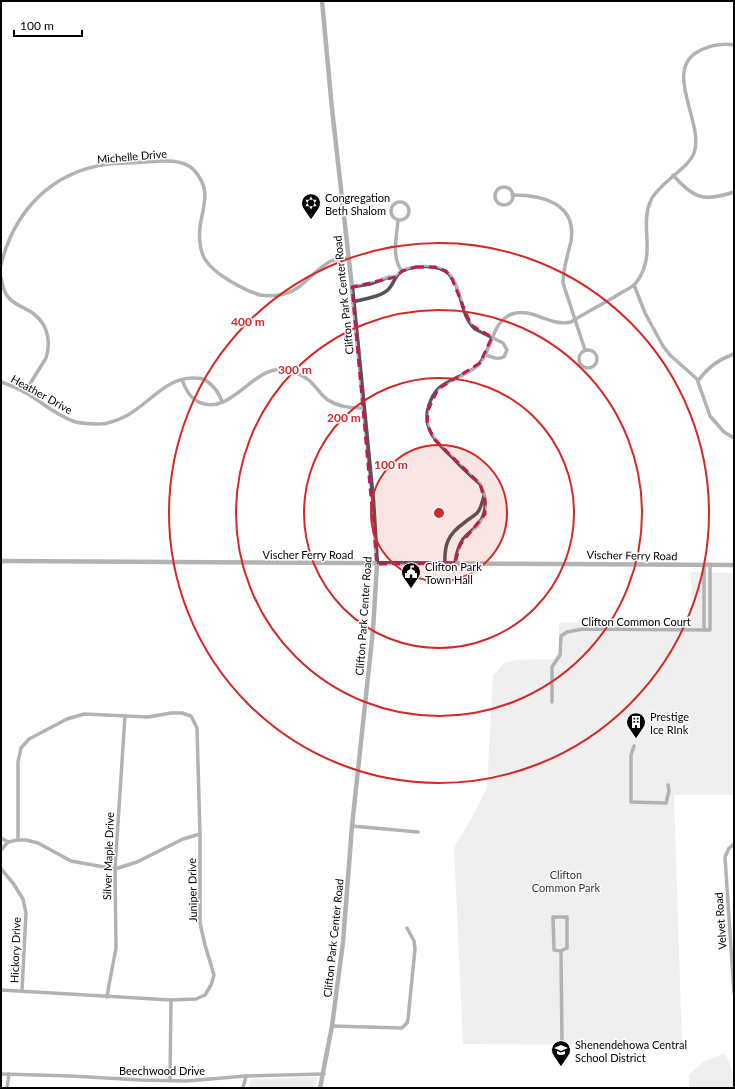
<svg xmlns="http://www.w3.org/2000/svg" width="735" height="1089" viewBox="0 0 735 1089" font-family="Lato,sans-serif">
<style>
.green{fill:#dcdcdc}
.lines{fill:none;stroke-linecap:round;stroke-linejoin:round}
.minor{stroke:#555;stroke-width:3.5}
.tertiary{stroke:#555;stroke-width:4.5}
.marked{fill:none;stroke:#c2185b;stroke-width:3;stroke-dasharray:8 5;stroke-linejoin:round}
.ring{fill:none;stroke:#d62828;stroke-width:2}
.labels{text-anchor:middle;dominant-baseline:central;stroke-width:3;stroke-linejoin:round;paint-order:stroke}
.street-label{font-size:11px;fill:#000;stroke:#fff}
.poi-label{font-size:11px;fill:#000;stroke:#fff;text-anchor:start}
.park-label{font-size:11px;fill:#333;stroke:#fff}
.centre{fill:#d62828;stroke:#fff;stroke-width:2}
.ring-label{font-size:12px;text-anchor:middle;font-weight:bold;fill:#d62828;stroke:#fff;stroke-width:3;stroke-linejoin:round;paint-order:stroke}
</style>
<rect width="100%" height="100%" fill="#fff"/>
<g class="green">
<polygon points="691,572 734,573 734,795 674,795 682,1045 463,1044 454,847 474,814 487,787 493,676 504,663 516,660 553,659 560,651 559,623 692,619"/>
<polygon points="725,1053 734,1075 734,1088 689,1088 689,1075 703,1062"/>
<polygon points="318,1077 316,1088 249,1088 251,1079"/>
</g>
<g class="lines">
<g class="minor">
<path d="M673 175C694 199 704 202 734 192"/>
<circle cx="504" cy="196" r="9"/>
<path d="M512 195C542 195 577 203 571 241 568 255 563 268 563 283L585 350"/>
<circle cx="400" cy="211" r="9"/>
<path d="M398 220C397 235 391 258 402 271"/>
<path d="M1 265C14 211 52 171 109 164 121 163 133 163 145 162 160 161 182 158 194 170 212 190 203 205 200 227 197 256 207 267 230 281 240 287 250 292 260 295 266 296 273 296 279 295 303 292 311 271 331 261 336 259 343 259 349 258"/>
<path d="M1 278C3 285 3 292 9 298 16 306 27 308 35 315 48 325 51 343 46 358L25 392"/>
<polyline points="634,285 645,313 663,346 670,355 697,379 710,416 724,432 734,438"/>
<polyline points="352,287 370,284 389,277 396,277"/>
<path d="M353 302C363 299 376 298 385 292 394 287 394 275 402 271 413 265 440 264 449 274 463 289 459 314 475 329L503 343 507 350 504 357C497 360 492 357 486 355"/>
<circle cx="588" cy="359" r="9"/>
<path d="M182 380C185 388 189 397 197 401 226 418 249 374 275 370 288 368 302 374 311 382 317 388 321 395 328 400 339 407 350 408 363 408"/>
<path d="M698 381C708 367 718 360 734 354"/>
<path d="M1 382C10 385 18 388 26 393 42 402 58 417 76 422 84 424 92 424 100 424 109 424 118 420 126 416 149 404 166 377 194 378 199 378 204 378 208 382 215 387 219 394 222 401"/>
<path d="M455 563C456 555 458 547 463 539 467 534 472 530 477 526 487 514 488 498 480 484 471 476 462 468 454 459 438 444 421 429 429 405 431 399 434 393 438 389 450 378 468 376 479 364 493 349 491 322 512 314 532 307 550 327 571 322 585 313 601 305 616 296 622 292 629 289 634 285 642 277 647 262 647 251 648 234 643 217 651 200 660 182 688 169 694 153 705 124 662 70 699 51 711 45 721 43 734 45"/>
<path d="M445 564C444 545 448 534 464 523 468 519 473 517 477 513 481 509 482 502 484 496"/>
<polyline points="704,630 704,565"/>
<polyline points="552,702 552,667 560,655 561,636 567,632 583,629 710,630 710,565"/>
<polyline points="634,746 631,755 631,802 666,803 669,791 668,785"/>
<polyline points="352,826 418,832"/>
<polyline points="1,838 8,842"/>
<polyline points="18,840 26,840 38,843 71,861 115,869 137,862 183,839 200,834"/>
<polyline points="734,844 729,848 725,857 734,993"/>
<polyline points="1,850 8,842 18,840 18,762 21,748 29,739 67,719 84,714 148,717 171,713 182,713 191,716 197,728 200,834 200,923 205,945 214,975 211,985 205,995 196,999 171,1000 1,990"/>
<polyline points="1,869 13,883 23,899 26,913 22,990"/>
<polyline points="107,997 109,985 116,948 115,869 125,716"/>
<polyline points="332,1026 402,1028 407,1023 408,1019 415,949 414,941 407,928"/>
<polyline points="559,1049 562,1046 561,951 554,950 553,917 567,917 567,948 561,951"/>
<polyline points="1,1074 71,1076 141,1080 186,1081 246,1076 324,1074"/>
<polyline points="170,1081 171,1000"/>
<polyline points="7,1088 9,1074"/>
<polyline points="243,1088 246,1076"/>
</g>
<g class="tertiary">
<polyline points="1,561 734,565"/>
<polyline points="320,1088 332,1026 343,942 352,826 373,630 377,564 373,500 352,287 332,109 322,1"/>
</g>
</g>
<path d="M0 0H735V1089H0ZM416 267H435L446 271 452 279 471 325 492 337 480 363 438 389 428 410 427 424 434 439 480 484 485 501V514L460 545 455 563 377 564 352 287 396 277 402 271Z" fill="#fff" fill-opacity=".55" fill-rule="evenodd"/>
<path class="marked" d="M416 267H435L446 271 452 279 471 325 492 337 480 363 438 389 428 410 427 424 434 439 480 484 485 501V514L460 545 455 563 377 564 352 287 396 277 402 271Z"/>
<circle cx="439" cy="513" r="68" fill="#d62828" fill-opacity=".12"/>
<g class="ring">
<circle cx="439" cy="513" r="68"/>
<circle cx="439" cy="513" r="135"/>
<circle cx="439" cy="513" r="203"/>
<circle cx="439" cy="513" r="270"/>
</g>
<defs>
<g id="synagogue-pin" transform="scale(1)"><path d="M0 17L-7.5 6A9.5 9.5 0 1 1 7.5 6Z" fill="#000" stroke="#fff"/><path d="M0-6.5L5.6 3.2H-5.6ZM0 6.5L5.6-3.2H-5.6Z" fill="#fff"/></g>
<g id="civic-pin" transform="scale(1)"><path d="M0 17L-7.5 6A9.5 9.5 0 1 1 7.5 6Z" fill="#000" stroke="#fff"/><path d="M-.6-6.5H3V-4.5H.6V-3L4-1V1h2V6H-6V1h2V-1L-.6-3ZM-1.2 2.5V6h2.4V2.5Z" fill="#fff"/></g>
<g id="building-pin" transform="scale(1)"><path d="M0 17L-7.5 6A9.5 9.5 0 1 1 7.5 6Z" fill="#000" stroke="#fff"/><path d="M-4-6H4V6H1V3H-1V6H-4ZM-2.5-4.3h1.7v1.8h-1.7ZM.8-4.3h1.7v1.8H.8ZM-2.5-1h1.7V.8h-1.7ZM.8-1h1.7V.8H.8Z" fill="#fff"/></g>
<g id="school-pin" transform="scale(1)"><path d="M0 17L-7.5 6A9.5 9.5 0 1 1 7.5 6Z" fill="#000" stroke="#fff"/><path d="M0-5L7-2L0 1L-7-2ZM-4 1L0 2.5L4 1V4Q0 6-4 4Z" fill="#fff"/></g>
</defs>
<g fill-rule="evenodd">
<use href="#synagogue-pin" x="311" y="203"/>
<use href="#civic-pin" x="411" y="572"/>
<use href="#building-pin" x="636" y="722"/>
<use href="#school-pin" x="561" y="1050"/>
</g>
<g class="labels">
<g class="street-label">
<text transform="translate(132 156) rotate(-5)">Michelle Drive</text>
<text transform="translate(343 295) rotate(-96)">Clifton Park Center Road</text>
<text transform="translate(42 394) rotate(29)">Heather Drive</text>
<text x="308" y="554">Vischer Ferry Road</text>
<text transform="translate(632 555) rotate(1)">Vischer Ferry Road</text>
<text transform="translate(363 616) rotate(-86)">Clifton Park Center Road</text>
<text x="636" y="621">Clifton Common Court</text>
<text transform="translate(108 856) rotate(-88)">Silver Maple Drive</text>
<text transform="translate(192 890) rotate(-91)">Juniper Drive</text>
<text transform="translate(720 921) rotate(-94)">Velvet Road</text>
<text transform="translate(333 938) rotate(-84)">Clifton Park Center Road</text>
<text transform="translate(15 950) rotate(-88)">Hickory Drive</text>
<text x="162" y="1070">Beechwood Drive</text>
</g>
<g class="poi-label">
<text x="325" y="197">Congregation<tspan x="325" dy="13">Beth Shalom</tspan></text>
<text x="425" y="566">Clifton Park<tspan x="425" dy="13">Town Hall</tspan></text>
<text x="650" y="716">Prestige<tspan x="650" dy="13">Ice RInk</tspan></text>
<text x="575" y="1044">Shenendehowa Central<tspan x="575" dy="13">School District</tspan></text>
</g>
<g class="park-label">
<text x="566" y="874">Clifton<tspan x="566" dy="13">Common Park</tspan></text>
</g>
</g>
<circle cx="439" cy="513" r="6" class="centre"/>
<g class="ring-label">
<text x="248" y="326">400 m</text>
<text x="295" y="374">300 m</text>
<text x="344" y="422">200 m</text>
<text x="391" y="469">100 m</text>
</g>
<rect width="735" height="1089" fill="none" stroke="#000000" stroke-width="4"/>
<path d="M14 30v6h68v-6" fill="none" stroke="#000000" stroke-width="2"/>
<text x="20" y="30" font-size="12" fill="#000000" stroke="#ffffff" stroke-width="3" paint-order="stroke">100 m</text>
</svg>
